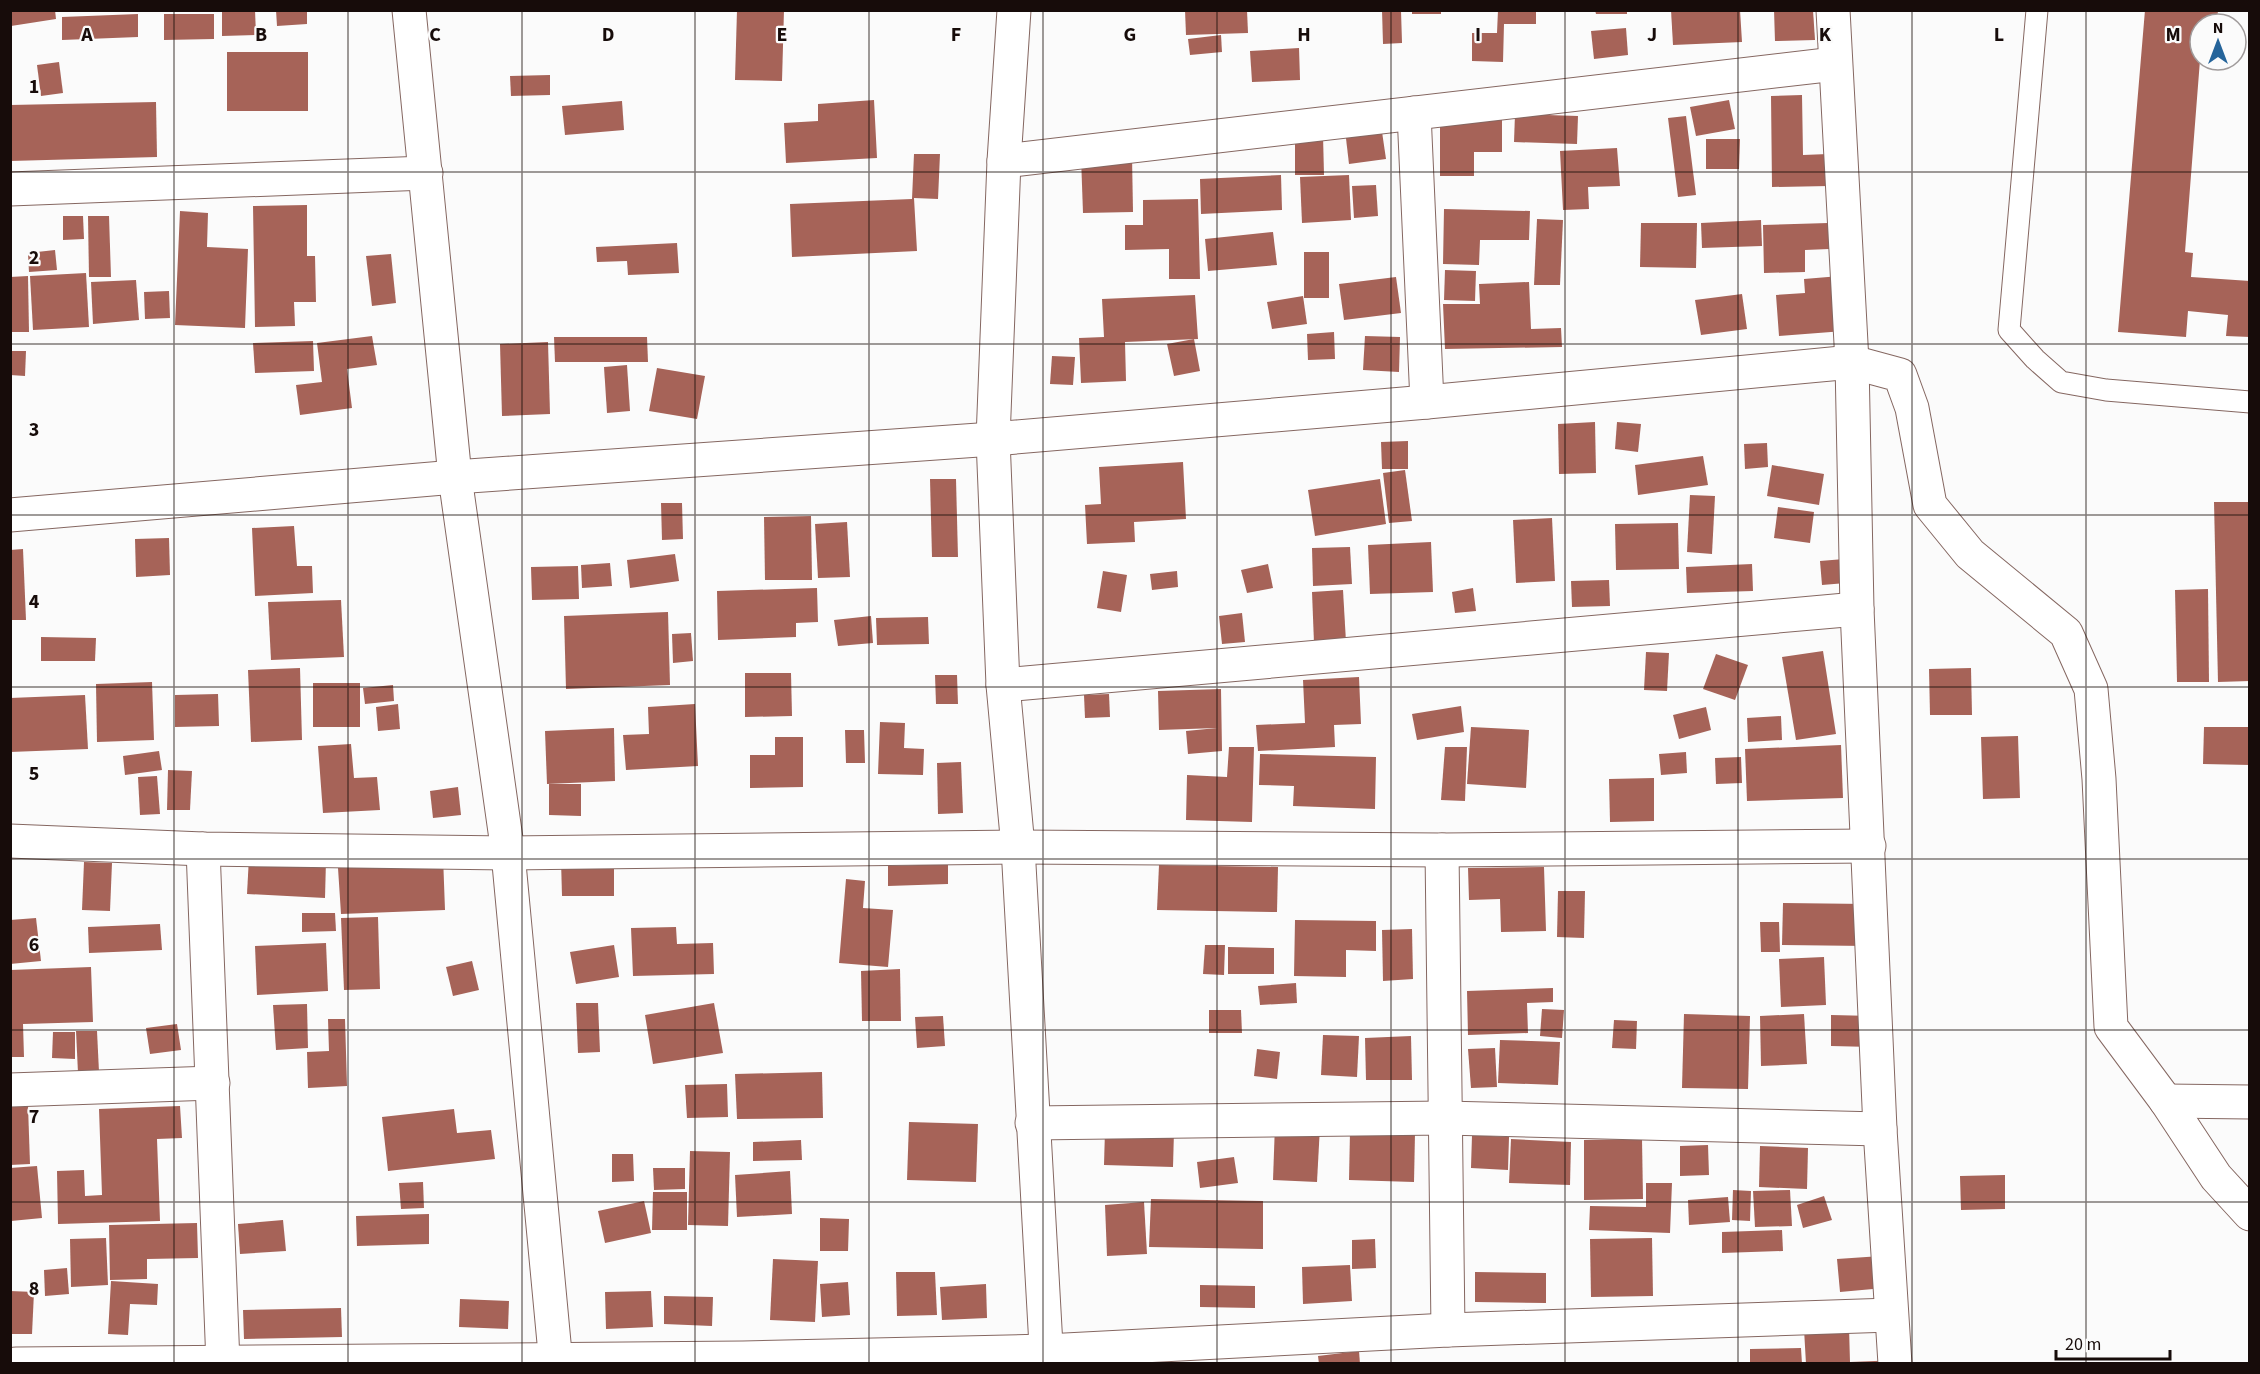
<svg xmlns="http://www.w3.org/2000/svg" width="2260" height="1374" viewBox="0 0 2260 1374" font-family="'Source Sans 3',sans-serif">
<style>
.building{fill:#a66358}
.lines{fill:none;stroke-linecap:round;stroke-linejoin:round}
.lane-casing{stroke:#856761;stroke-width:23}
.street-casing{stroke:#856761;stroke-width:35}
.secondary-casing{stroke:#856761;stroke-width:35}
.lane{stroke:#fff;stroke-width:21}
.street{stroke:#fff;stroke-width:33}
.secondary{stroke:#fff;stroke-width:33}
.grid{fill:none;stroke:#170c0a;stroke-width:1.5;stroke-opacity:0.55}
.grid-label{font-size:20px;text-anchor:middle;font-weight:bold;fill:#170c0a;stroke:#fbfbfb;stroke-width:4.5;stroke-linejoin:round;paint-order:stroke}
</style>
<rect width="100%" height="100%" fill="#fbfbfb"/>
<g class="building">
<polygon points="10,10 55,10 56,19 11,26"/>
<polygon points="222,10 255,10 256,35 222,36"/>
<polygon points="276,10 307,10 307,24 277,26"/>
<polygon points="737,10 784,10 782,81 735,80"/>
<polygon points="1185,10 1247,10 1248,33 1186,35"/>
<polygon points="1382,10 1401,10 1402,43 1383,44"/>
<rect x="1412" y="10" width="29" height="4"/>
<polygon points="1498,10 1536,10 1536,24 1504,24 1503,62 1472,61 1472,33 1497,33"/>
<polygon points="1595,10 1627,10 1627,14 1596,14"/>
<polygon points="1671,10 1740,10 1742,42 1673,45"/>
<polygon points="1774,10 1813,10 1815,40 1775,41"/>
<polygon points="2145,10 2218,10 2217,22 2203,21 2203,24 2200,24 2200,60 2185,252 2193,253 2191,277 2250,281 2250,337 2226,336 2228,315 2188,311 2186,337 2118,332"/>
<polygon points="138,14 138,37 62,40 62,17"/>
<polygon points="164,14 214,14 214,39 164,40"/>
<polygon points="1626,28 1628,55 1594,59 1591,31"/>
<polygon points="1221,35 1222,52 1190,55 1188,39"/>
<polygon points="1299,48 1300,80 1252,82 1250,51"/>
<rect x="227" y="52" width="81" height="59"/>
<polygon points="59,62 63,93 41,96 37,65"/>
<polygon points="550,75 550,95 511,96 510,76"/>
<polygon points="1802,95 1803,155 1828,154 1829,186 1772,187 1771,96"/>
<polygon points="874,100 877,158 786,163 784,123 818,121 818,104"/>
<polygon points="1729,100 1735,129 1696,136 1690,107"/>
<polygon points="622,101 624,130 565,135 562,106"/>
<polygon points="156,102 157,157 10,161 10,105"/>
<polygon points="1515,114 1578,116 1577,144 1514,142"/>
<polygon points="1686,116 1696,195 1678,197 1668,118"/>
<polygon points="1440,119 1502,119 1502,152 1474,152 1474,176 1440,176"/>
<polygon points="1381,125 1386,159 1349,164 1345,130"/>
<polygon points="1295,135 1323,135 1324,175 1295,175"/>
<polygon points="1706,139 1740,139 1739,169 1706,169"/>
<polygon points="1617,148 1620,186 1588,187 1589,209 1563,210 1560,151"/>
<polygon points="914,154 940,154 938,199 914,198 917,251 792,257 790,204 912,199"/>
<polygon points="1132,156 1133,212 1083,213 1081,157"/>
<polygon points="1281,175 1282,210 1201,214 1200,179"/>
<polygon points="1349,175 1351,220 1302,223 1300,177"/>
<polygon points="1376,185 1378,216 1354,218 1352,186"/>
<polygon points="1198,199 1200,279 1169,279 1169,249 1125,250 1125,225 1143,225 1143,200"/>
<polygon points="307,205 307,256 315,256 316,302 294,302 295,326 255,327 253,206"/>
<polygon points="1444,209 1530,211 1529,240 1480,240 1479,265 1443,264"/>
<polygon points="180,211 208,213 207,247 248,249 245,328 175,325"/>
<polygon points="63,216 83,216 84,239 63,240"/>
<polygon points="88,216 109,216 111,277 89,277"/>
<polygon points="1537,219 1563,220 1560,285 1534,285"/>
<polygon points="1761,220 1762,246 1702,248 1701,223"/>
<polygon points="1641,223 1697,223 1696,268 1640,267"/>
<polygon points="1828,223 1829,249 1805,250 1805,272 1764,273 1763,225"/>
<polygon points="1273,232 1277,265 1208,271 1205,239"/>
<polygon points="677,243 679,273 628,275 627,261 597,262 596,247"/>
<polygon points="55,250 57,270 29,272 28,253"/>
<rect x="1304" y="252" width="25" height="46"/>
<polygon points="391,254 396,303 372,306 366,256"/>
<polygon points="1445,270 1476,271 1475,301 1444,300"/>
<polygon points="86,273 89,327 33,330 30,276"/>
<polygon points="28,276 29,332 10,332 10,277"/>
<polygon points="1840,276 1844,331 1779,336 1776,295 1805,293 1804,279"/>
<polygon points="1396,277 1401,313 1344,320 1339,284"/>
<polygon points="136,280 139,320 93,324 91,282"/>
<polygon points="1529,282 1531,329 1561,328 1562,347 1445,349 1443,304 1480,304 1479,284"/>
<polygon points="169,291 170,318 145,319 144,292"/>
<polygon points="1742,294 1747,329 1701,335 1695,300"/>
<polygon points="1195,295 1198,339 1125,342 1126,381 1081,383 1079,338 1104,337 1102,299"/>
<polygon points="1303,296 1307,324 1272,329 1267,302"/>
<polygon points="1334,332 1335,359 1308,360 1307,334"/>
<polygon points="372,336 377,365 347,369 352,408 300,415 296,385 322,382 317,343"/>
<polygon points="1365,336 1400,337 1399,372 1363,370"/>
<polygon points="554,337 647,337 648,362 555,362"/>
<polygon points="1194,339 1200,371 1174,376 1167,344"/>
<polygon points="313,341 314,371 255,373 253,343"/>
<polygon points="548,342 550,414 502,416 500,344"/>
<polygon points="10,351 26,351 25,376 10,375"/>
<polygon points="1052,356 1075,357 1073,385 1050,384"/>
<polygon points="627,365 630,411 607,413 604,367"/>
<polygon points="657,368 705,376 697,419 649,411"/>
<polygon points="1595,422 1596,473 1559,474 1558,424"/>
<polygon points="1617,422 1641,424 1638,452 1615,449"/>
<polygon points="1408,441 1408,469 1382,469 1381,442"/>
<polygon points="1767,443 1768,467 1745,469 1744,444"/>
<polygon points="1703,456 1708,485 1638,495 1635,465"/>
<polygon points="1183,462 1186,519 1134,522 1135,542 1087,544 1085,505 1101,504 1099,467"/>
<polygon points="1772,465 1824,474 1819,505 1767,496"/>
<polygon points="1405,470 1412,521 1389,523 1383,473"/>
<polygon points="930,479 956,479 958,557 932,557"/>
<polygon points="1380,479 1386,524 1315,536 1308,490"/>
<polygon points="1690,495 1715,496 1712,554 1687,552"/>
<polygon points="2214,502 2250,502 2250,681 2218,682"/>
<polygon points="661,503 682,503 683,539 662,540"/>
<polygon points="1778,507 1814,512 1810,543 1774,538"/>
<polygon points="811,516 812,580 765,580 764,517"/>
<polygon points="1552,518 1555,581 1516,583 1513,520"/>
<polygon points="847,522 850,577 818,578 815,524"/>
<polygon points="1678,523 1679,569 1616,570 1615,524"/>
<polygon points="294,526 297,566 312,566 313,593 255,596 252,528"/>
<polygon points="169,538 170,575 136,577 135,539"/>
<polygon points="1431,542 1433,592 1370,594 1368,545"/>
<polygon points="1350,547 1352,584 1313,586 1312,548"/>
<polygon points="23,549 26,620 10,620 10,550"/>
<polygon points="675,554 679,581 630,588 627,560"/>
<polygon points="1844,559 1846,583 1822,585 1820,561"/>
<polygon points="610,563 612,586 582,588 581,565"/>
<polygon points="1268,564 1273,588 1247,593 1241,570"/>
<polygon points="1752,564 1753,591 1687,593 1686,567"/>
<polygon points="578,566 579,599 532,600 531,567"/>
<polygon points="1103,571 1127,575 1121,612 1097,608"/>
<polygon points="1177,571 1178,587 1152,590 1150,574"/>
<polygon points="1609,580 1610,606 1572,607 1571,581"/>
<polygon points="817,588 818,622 796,623 796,637 718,640 717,591"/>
<polygon points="1473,588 1476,611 1455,613 1452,592"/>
<polygon points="2208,589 2209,682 2177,682 2175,590"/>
<polygon points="1343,590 1346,642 1314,643 1312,592"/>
<polygon points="341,600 344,657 271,660 268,602"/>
<polygon points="668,612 670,685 566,689 564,616"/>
<polygon points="1242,613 1245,642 1222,644 1219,616"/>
<polygon points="871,616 873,643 838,646 834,620"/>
<polygon points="928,617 929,644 877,645 876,618"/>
<polygon points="691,633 693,661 673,663 672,634"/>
<polygon points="41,637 96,638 95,661 41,661"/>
<polygon points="1823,651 1836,734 1796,740 1782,657"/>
<polygon points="1646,652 1669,653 1667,691 1644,690"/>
<polygon points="1716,654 1748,665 1735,700 1703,689"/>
<polygon points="300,668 302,740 251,742 248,670"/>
<polygon points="1971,668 1972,715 1930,715 1929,669"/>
<polygon points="745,673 791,673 792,716 745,717"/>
<polygon points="935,675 957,675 958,704 936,704"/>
<polygon points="1359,677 1361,724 1334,725 1335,747 1258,751 1256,725 1305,723 1303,680"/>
<polygon points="152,682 154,740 97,742 96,684"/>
<rect x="313" y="683" width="47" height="44"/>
<polygon points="393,685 394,701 365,704 363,688"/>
<polygon points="1221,689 1222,751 1188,754 1186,731 1217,728 1159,730 1158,691"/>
<polygon points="218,694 219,726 175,727 175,695"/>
<polygon points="1109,694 1110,717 1085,718 1084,695"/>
<polygon points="85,695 88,749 10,752 10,698"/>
<polygon points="398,704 400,729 378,731 376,707"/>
<polygon points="695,704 698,766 626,770 623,735 649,734 648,707"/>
<polygon points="1461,706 1464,732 1417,740 1412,714"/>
<polygon points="1706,707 1711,730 1679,739 1673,715"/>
<polygon points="1781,716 1782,740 1748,742 1747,718"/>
<polygon points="880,722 905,723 904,748 924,749 923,775 878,774"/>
<polygon points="1471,727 1529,730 1526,788 1467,784"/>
<polygon points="2204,727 2250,727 2250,765 2203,764"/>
<polygon points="614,728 615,781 547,784 545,731"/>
<polygon points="845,730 864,730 865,763 846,763"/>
<polygon points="2018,736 2020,798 1983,799 1981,737"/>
<polygon points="775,737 803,737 803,787 750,788 750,755 775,755"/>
<polygon points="351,744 354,778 377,777 380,810 323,813 318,746"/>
<polygon points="1841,745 1843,798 1747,801 1745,749"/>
<polygon points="1229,747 1254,747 1252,822 1186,820 1187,775 1227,777"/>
<polygon points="1445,747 1467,747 1465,801 1441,800"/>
<polygon points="159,751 162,770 125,775 123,756"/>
<polygon points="1686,752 1687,773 1661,775 1659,754"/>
<polygon points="1260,754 1376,757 1375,809 1293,806 1294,786 1259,785"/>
<polygon points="1741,757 1742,783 1716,784 1715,758"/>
<polygon points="961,762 963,813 938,814 937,763"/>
<polygon points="168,770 192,771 190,810 167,810"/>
<polygon points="157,776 160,814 140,815 138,777"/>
<polygon points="1654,778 1654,821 1610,822 1609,779"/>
<polygon points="549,784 581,784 581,816 549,815"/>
<polygon points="458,787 461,815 433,818 430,791"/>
<polygon points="443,856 445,910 341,914 338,868 394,865"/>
<polygon points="249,857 326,860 325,898 247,894"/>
<polygon points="561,860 614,860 614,896 562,896"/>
<polygon points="84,862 112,863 110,911 82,910"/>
<polygon points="948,864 948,884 888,886 888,866"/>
<polygon points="1159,865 1278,867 1277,912 1157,910"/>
<polygon points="1544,867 1546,931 1501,932 1500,899 1469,900 1468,868"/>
<polygon points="846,879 865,881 863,908 893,910 888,967 839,963"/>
<polygon points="1558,891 1585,891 1584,938 1557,937"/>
<polygon points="1783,903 1867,904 1867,946 1782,945"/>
<polygon points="302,913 335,913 336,931 302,932"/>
<polygon points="378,917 380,989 344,990 341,918"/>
<polygon points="36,918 41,961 10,964 10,920"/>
<polygon points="1295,920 1376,921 1376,951 1346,950 1346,977 1294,976"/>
<polygon points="1760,922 1779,922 1780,952 1761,952"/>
<polygon points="160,924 162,950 89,953 88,927"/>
<polygon points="676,927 677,944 713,943 714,974 633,976 631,928"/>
<polygon points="1412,929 1413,979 1383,981 1382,930"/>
<polygon points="326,943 328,991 257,995 255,946"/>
<polygon points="614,945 619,977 576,984 570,952"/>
<polygon points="1205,945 1225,945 1224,975 1203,974"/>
<polygon points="1228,947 1274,948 1274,974 1228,974"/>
<polygon points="1824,957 1826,1005 1781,1007 1779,959"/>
<polygon points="472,961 479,990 453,996 446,967"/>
<polygon points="91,967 93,1022 23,1024 24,1057 10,1057 10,970"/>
<polygon points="900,969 901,1021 862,1021 861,971"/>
<polygon points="1296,983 1297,1003 1260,1005 1258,986"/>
<polygon points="1553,988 1553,1002 1527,1003 1528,1033 1468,1035 1467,991"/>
<polygon points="576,1003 598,1003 600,1052 578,1053"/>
<polygon points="714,1003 723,1053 653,1064 645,1015"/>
<polygon points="307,1004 308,1048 276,1050 273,1005"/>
<polygon points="1542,1009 1564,1010 1562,1038 1540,1036"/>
<polygon points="1209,1010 1241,1010 1242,1033 1209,1033"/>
<polygon points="1684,1014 1750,1016 1748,1089 1682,1088"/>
<polygon points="1804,1014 1807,1064 1761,1066 1760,1016"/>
<polygon points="1831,1015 1873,1016 1872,1047 1831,1046"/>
<polygon points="943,1016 945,1046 917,1048 915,1017"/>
<polygon points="328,1019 345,1019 347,1086 308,1088 307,1052 329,1051"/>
<polygon points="1614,1020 1637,1021 1636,1049 1612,1048"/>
<polygon points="177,1024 181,1050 150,1054 146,1028"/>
<polygon points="76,1031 97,1031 99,1072 78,1073"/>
<polygon points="53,1032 75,1032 75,1059 52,1058"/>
<polygon points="1323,1035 1359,1036 1357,1077 1321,1075"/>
<polygon points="1411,1036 1412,1080 1366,1080 1365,1038"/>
<polygon points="1500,1040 1560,1042 1558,1085 1498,1083"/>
<polygon points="1495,1048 1497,1087 1471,1088 1468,1049"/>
<polygon points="1257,1049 1280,1052 1277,1079 1254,1076"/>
<polygon points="822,1072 823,1118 737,1119 735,1074"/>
<polygon points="727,1084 728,1117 687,1118 685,1085"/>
<polygon points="28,1106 30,1164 10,1165 10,1107"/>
<polygon points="180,1106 182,1138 157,1139 160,1221 58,1224 57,1171 84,1170 85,1196 102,1195 99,1109"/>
<polygon points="454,1109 457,1133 491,1130 495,1159 388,1171 382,1117"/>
<polygon points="909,1122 978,1124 976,1182 907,1180"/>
<polygon points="1275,1124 1320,1126 1317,1182 1273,1180"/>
<polygon points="1105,1130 1174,1131 1173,1167 1104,1165"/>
<polygon points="1350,1132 1415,1133 1414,1182 1349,1180"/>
<polygon points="1472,1135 1509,1137 1508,1170 1471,1168"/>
<polygon points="1511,1139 1571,1142 1570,1185 1509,1183"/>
<polygon points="1642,1139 1643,1199 1584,1200 1584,1140"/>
<polygon points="801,1140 802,1160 753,1161 753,1142"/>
<polygon points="1708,1145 1709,1175 1680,1176 1680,1146"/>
<polygon points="1760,1146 1808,1148 1807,1189 1759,1187"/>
<polygon points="690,1151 730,1152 728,1226 688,1225"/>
<polygon points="612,1154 633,1154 634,1181 612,1182"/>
<polygon points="1234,1157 1238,1183 1200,1188 1197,1162"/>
<polygon points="37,1166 42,1218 11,1221 10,1168"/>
<polygon points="653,1168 685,1168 685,1189 654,1190"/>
<polygon points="790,1171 792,1214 737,1217 735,1175"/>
<polygon points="2005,1175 2005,1209 1961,1210 1960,1176"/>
<polygon points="423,1182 424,1208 401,1209 399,1183"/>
<polygon points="1646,1183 1672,1183 1670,1233 1589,1230 1590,1206 1646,1207"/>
<polygon points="1733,1190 1751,1191 1750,1221 1732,1220"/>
<polygon points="1790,1190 1792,1226 1755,1227 1753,1191"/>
<polygon points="653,1192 687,1192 687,1230 652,1230"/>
<polygon points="1824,1196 1832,1220 1803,1228 1797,1205"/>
<polygon points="1728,1197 1730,1222 1689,1225 1688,1200"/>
<polygon points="1151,1199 1263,1201 1263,1249 1149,1247"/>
<polygon points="644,1201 651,1233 605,1243 598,1211"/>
<polygon points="1144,1202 1147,1254 1107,1256 1105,1205"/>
<polygon points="429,1214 429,1244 357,1246 356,1216"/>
<polygon points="820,1218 849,1219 848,1251 820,1251"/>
<polygon points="283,1220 286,1251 240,1254 238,1224"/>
<polygon points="197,1223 198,1258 147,1259 147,1279 110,1280 109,1225"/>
<polygon points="1782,1230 1783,1251 1722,1253 1722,1232"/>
<polygon points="106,1238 108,1285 71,1287 70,1239"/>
<polygon points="1652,1238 1653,1296 1591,1297 1590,1239"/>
<polygon points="1375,1239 1376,1268 1352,1269 1352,1240"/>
<polygon points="1881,1256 1884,1288 1840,1292 1837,1259"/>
<polygon points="773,1259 818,1261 815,1322 770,1320"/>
<polygon points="1350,1265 1352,1301 1303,1304 1302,1267"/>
<polygon points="67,1268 69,1294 45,1296 44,1270"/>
<polygon points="896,1272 935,1272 937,1315 897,1316"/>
<polygon points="1475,1272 1546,1273 1546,1303 1475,1302"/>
<polygon points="111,1281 158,1284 157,1305 130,1304 128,1335 108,1334"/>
<polygon points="848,1282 850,1315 822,1317 820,1284"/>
<polygon points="986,1284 987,1318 942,1320 940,1287"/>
<polygon points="1200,1285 1255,1286 1255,1308 1200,1307"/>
<polygon points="10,1291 34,1292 32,1334 10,1334"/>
<polygon points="651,1291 653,1327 606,1329 605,1292"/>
<polygon points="664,1296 713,1297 712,1326 664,1324"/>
<polygon points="460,1299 509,1301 508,1329 459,1327"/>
<polygon points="341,1308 342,1337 244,1339 243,1310"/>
<polygon points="1849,1327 1850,1362 1899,1360 1899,1364 1806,1364 1804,1329"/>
<polygon points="1801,1348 1802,1364 1750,1364 1750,1349"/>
<polygon points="1359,1351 1360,1364 1319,1364 1318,1356"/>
</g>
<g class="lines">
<g class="lane-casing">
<polyline id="lane" points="2037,10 2009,330 2035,359 2061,382 2106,390 2250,402"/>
</g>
<g class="street-casing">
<g id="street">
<polyline points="1014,10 1004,161 993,439 1003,685 1018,847 1047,1364"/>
<polyline points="1833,10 1852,362 1857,609 1880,1129 1895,1364"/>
<polyline points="1414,113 1427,402"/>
<polyline points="1004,161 1835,64"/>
<polyline points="10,189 426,173"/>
<polyline points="10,515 455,477 993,439 1427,402 1852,362 1900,375 1912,408 1930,505 1970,554 2066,633 2091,689 2099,779 2111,1027 2166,1101 2216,1177 2250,1214"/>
<polyline points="1003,685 1857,609"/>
<polyline points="10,841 203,849 508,853 1018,847 1442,850 1869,846"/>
<polyline points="203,849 223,1364"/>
<polyline points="1442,850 1448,1330"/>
<polyline points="10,1090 213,1083"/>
<polyline points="2166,1101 2250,1102"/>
<polyline points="1032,1123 1445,1118 1880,1129"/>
<polyline points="16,1364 743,1358 1046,1351 1448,1330 1891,1315"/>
</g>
</g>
<g class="secondary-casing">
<polyline id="secondary" points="409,10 455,477 508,853 556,1364"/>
</g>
<use href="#lane" class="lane"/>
<use href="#street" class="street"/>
<use href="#secondary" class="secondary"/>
</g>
<path class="grid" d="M174 10V1364M348 10V1364M522 10V1364M695 10V1364M869 10V1364M1043 10V1364M1217 10V1364M1391 10V1364M1565 10V1364M1738 10V1364M1912 10V1364M2086 10V1364M10 172H2250M10 344H2250M10 515H2250M10 687H2250M10 859H2250M10 1030H2250M10 1202H2250"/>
<g class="grid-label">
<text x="87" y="41">A</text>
<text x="261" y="41">B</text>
<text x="435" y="41">C</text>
<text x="608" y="41">D</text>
<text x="782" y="41">E</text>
<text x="956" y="41">F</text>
<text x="1130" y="41">G</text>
<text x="1304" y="41">H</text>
<text x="1478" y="41">I</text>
<text x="1652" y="41">J</text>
<text x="1825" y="41">K</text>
<text x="1999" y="41">L</text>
<text x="2173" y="41">M</text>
<text x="34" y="93">1</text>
<text x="34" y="264">2</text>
<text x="34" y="436">3</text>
<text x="34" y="608">4</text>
<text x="34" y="780">5</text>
<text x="34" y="951">6</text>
<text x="34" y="1123">7</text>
<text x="34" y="1295">8</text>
</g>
<rect width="2260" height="1374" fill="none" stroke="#170c0a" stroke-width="24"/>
<g transform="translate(2218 42)"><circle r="28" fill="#fbfbfb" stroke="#a09b9b" stroke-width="1.5"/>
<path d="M0-4.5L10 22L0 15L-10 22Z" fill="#25649a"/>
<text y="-9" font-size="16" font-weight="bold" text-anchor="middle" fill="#170c0a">N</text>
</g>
<path d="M2056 1350v9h114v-9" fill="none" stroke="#170c0a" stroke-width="3"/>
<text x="2065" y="1350" font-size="18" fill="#170c0a" stroke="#fbfbfb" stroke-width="4.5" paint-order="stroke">20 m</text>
</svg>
